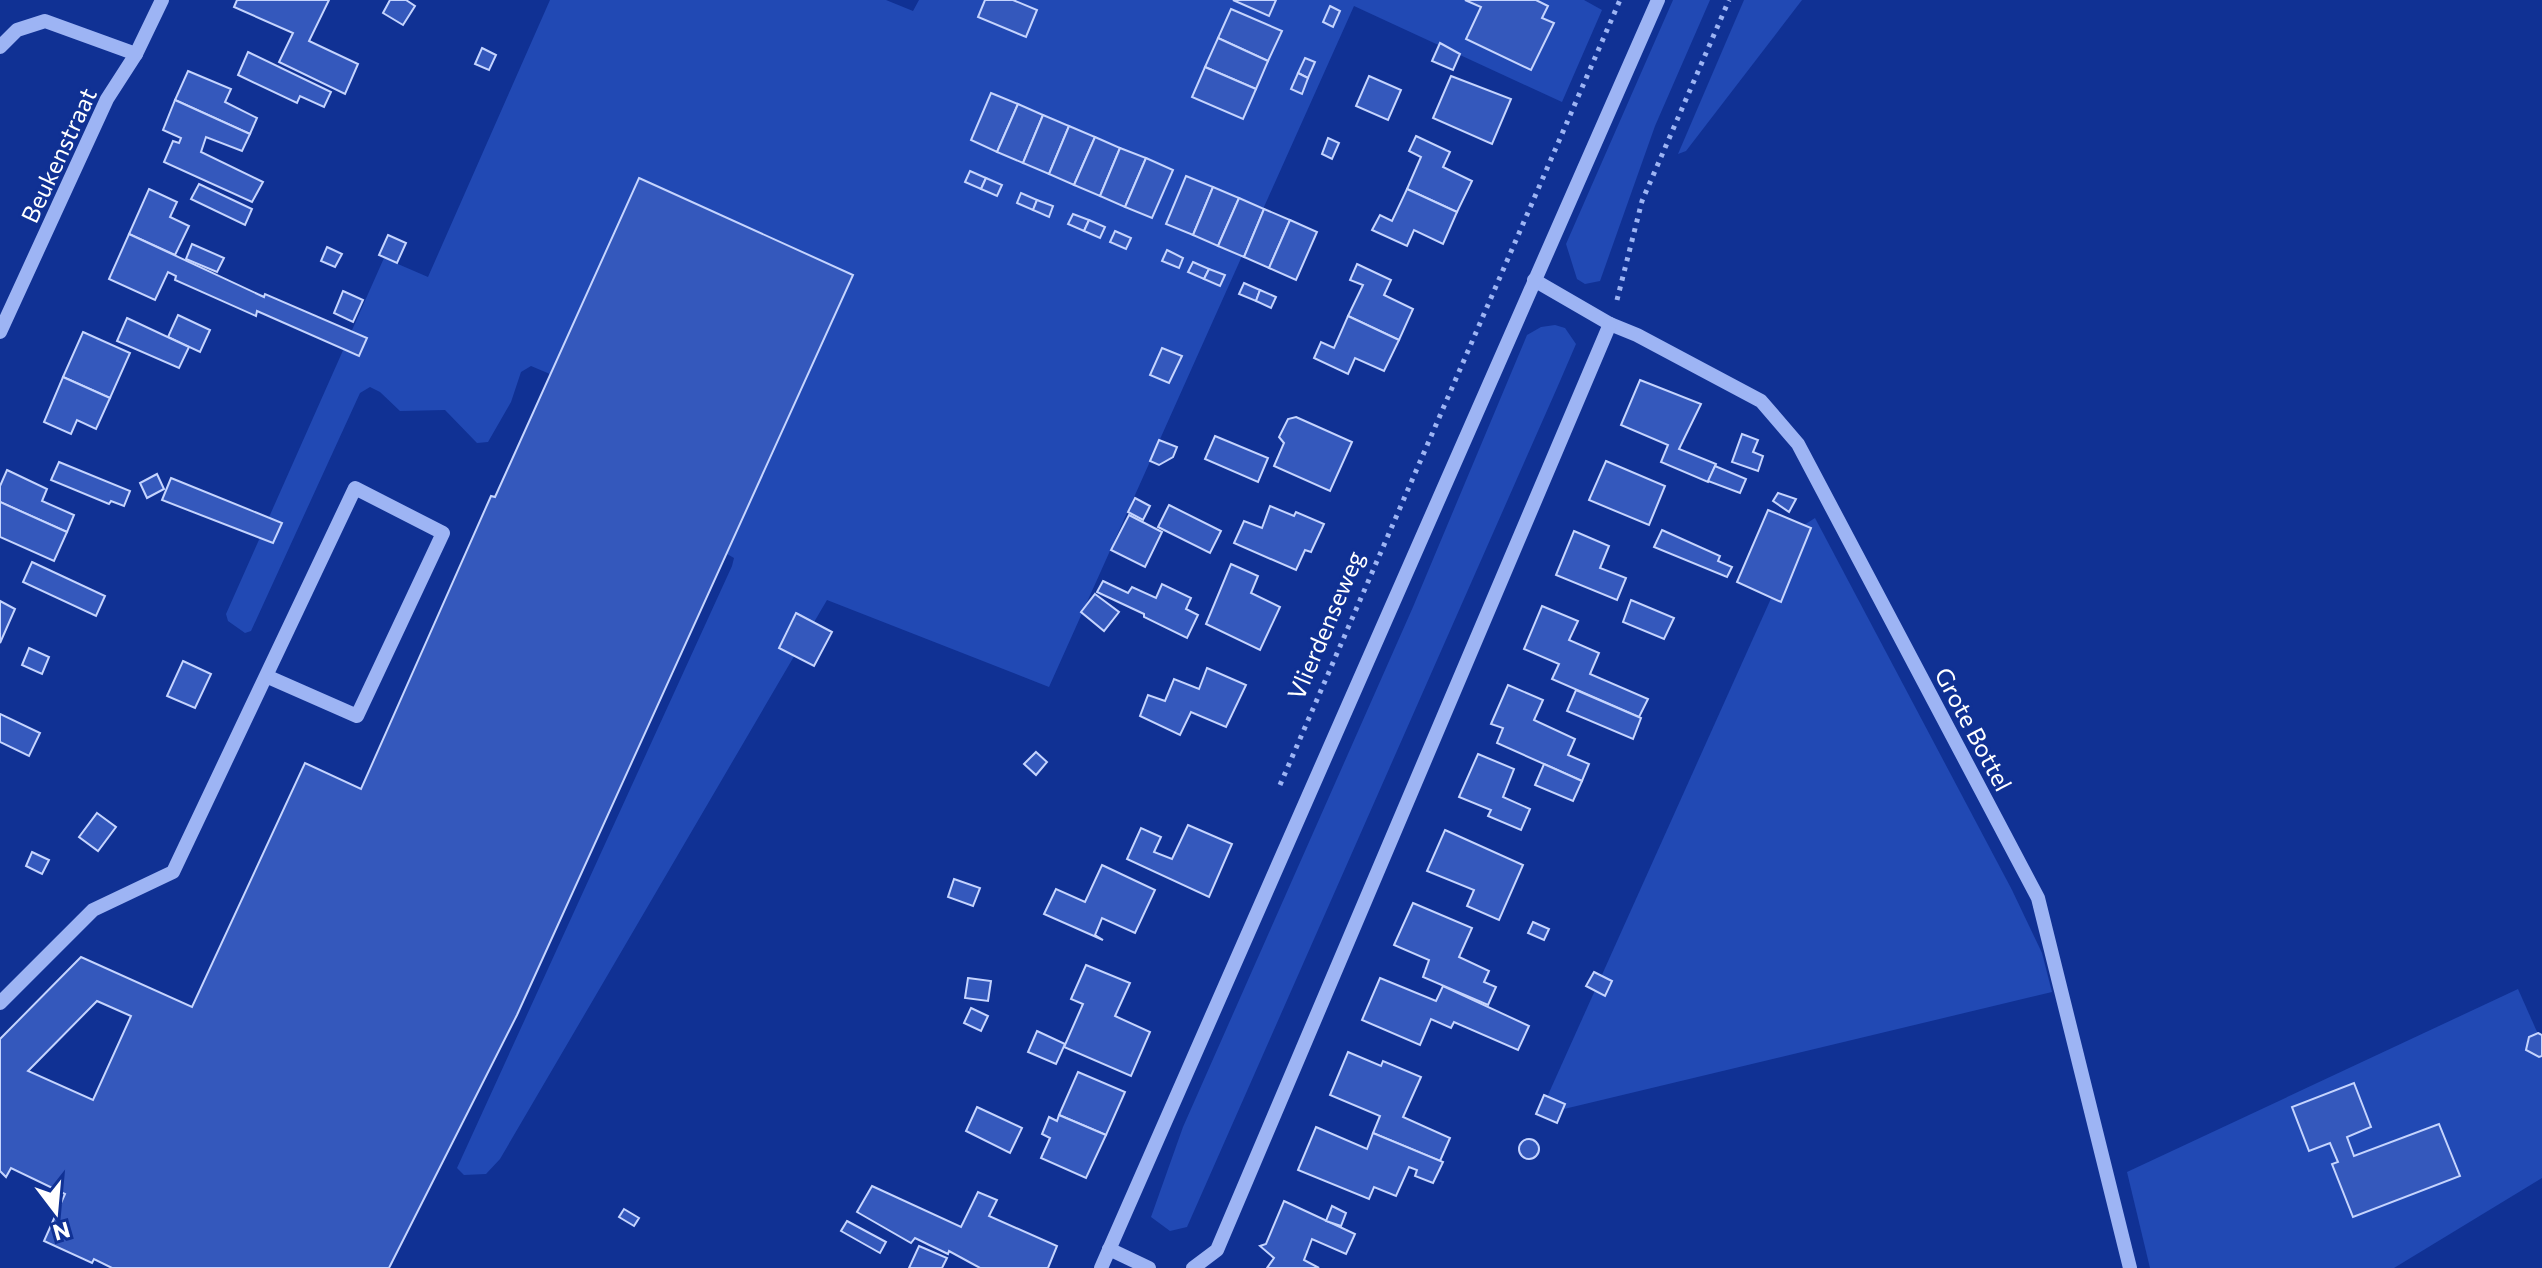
<svg xmlns="http://www.w3.org/2000/svg" width="2542" height="1268" viewBox="0 0 2542 1268" font-family="Commissioner,sans-serif">
<style>
.green{fill:#2149b4}
.building{fill:#3458bc;stroke:#c5d4fe;stroke-width:2;fill-rule:evenodd}
.lines{fill:none;stroke-linecap:round;stroke-linejoin:round}
.path{stroke:#9db4f4;stroke-width:5;stroke-dasharray:4 6;stroke-linecap:butt}
.minor{stroke:#9db4f4;stroke-width:14}
.labels{text-anchor:middle;dominant-baseline:central;stroke-width:6;stroke-linejoin:round;paint-order:stroke}
.street-label{font-size:24px;fill:#fff;stroke:#103194}
</style>
<rect width="100%" height="100%" fill="#103194"/>
<g class="green">
<polygon points="550,0 886,0 913,11 919,0 1584,0 1602,10 1562,102 1354,6 1049,687 827,600 500,1159 486,1174 464,1175 457,1168 732,566 734,558 690,533 690,433 531,366 521,372 511,402 488,442 477,443 445,410 400,411 380,392 370,387 360,393 251,631 245,633 228,621 226,614 384,258 428,277"/>
<polygon points="1673,0 1710,0 1655,126 1600,281 1585,284 1577,279 1566,244"/>
<polygon points="1744,0 1802,0 1686,151 1678,154"/>
<polygon points="1555,325 1565,328 1576,344 1557,388 1187,1227 1170,1231 1151,1217 1183,1127 1413,607 1527,335 1541,327"/>
<polygon points="1815,518 2012,890 2042,953 2052,992 1539,1115 1804,525"/>
<polygon points="2518,989 2542,1043 2542,1178 2394,1268 2150,1268 2127,1172"/>
</g>
<g class="building">
<polygon points="237,0 329,0 309,41 358,64 345,94 279,62 293,33 234,7"/>
<polygon points="390,0 406,0 415,6 403,25 383,13"/>
<polygon points="985,0 1013,0 1037,10 1026,37 978,17"/>
<polygon points="1233,0 1276,0 1269,16"/>
<polygon points="1465,0 1536,0 1548,6 1542,18 1554,23 1531,70 1466,39 1481,7"/>
<polygon points="1330,6 1340,11 1333,27 1323,22"/>
<polygon points="1231,9 1282,31 1268,61 1218,38"/>
<polygon points="1218,38 1268,61 1256,89 1205,67"/>
<polygon points="1440,43 1460,54 1453,70 1432,61"/>
<polygon points="482,48 496,55 489,70 475,64"/>
<polygon points="248,52 331,92 324,107 300,96 297,103 238,75"/>
<polygon points="1305,58 1315,62 1308,78 1298,73"/>
<polygon points="1205,67 1256,89 1243,119 1192,97"/>
<polygon points="188,71 231,89 225,102 257,118 250,134 175,100"/>
<polygon points="1298,73 1308,78 1302,94 1291,89"/>
<polygon points="1369,76 1401,90 1388,120 1356,106"/>
<polygon points="1451,76 1511,99 1492,144 1433,118"/>
<polygon points="991,93 1018,104 997,152 971,140"/>
<polygon points="175,100 250,134 242,151 206,137 201,152 263,182 252,202 164,162 173,141 179,143 181,138 163,130"/>
<polygon points="1018,104 1043,115 1023,163 997,152"/>
<polygon points="1043,115 1069,126 1049,174 1023,163"/>
<polygon points="1069,126 1095,137 1074,185 1049,174"/>
<polygon points="1416,136 1450,152 1443,167 1472,181 1457,212 1407,189 1421,157 1409,151"/>
<polygon points="1095,137 1120,148 1100,196 1074,185"/>
<polygon points="1328,138 1339,143 1332,159 1322,154"/>
<polygon points="1120,148 1146,158 1125,207 1100,196"/>
<polygon points="1146,158 1173,170 1152,218 1125,207"/>
<polygon points="970,171 986,178 981,189 965,182"/>
<polygon points="1186,176 1213,187 1193,235 1166,224"/>
<path d="M639 178 853 275 517 1015 389 1268H112L94 1259 92 1263 44 1241 65 1194 11 1168 6 1177 0 1171V1039L81 957 192 1007 305 763 361 789 491 496 495 497ZM97 1001 131 1016 93 1100 28 1071Z"/>
<polygon points="986,178 1002,185 997,196 981,189"/>
<polygon points="199,184 252,209 245,225 191,199"/>
<polygon points="1213,187 1239,198 1218,246 1193,235"/>
<polygon points="149,189 177,202 170,217 189,226 175,255 129,234"/>
<polygon points="1407,189 1457,212 1443,244 1414,230 1407,246 1372,230 1380,215 1392,221"/>
<polygon points="1021,193 1037,200 1033,210 1017,203"/>
<polygon points="1239,198 1264,209 1244,257 1218,246"/>
<polygon points="1037,200 1053,206 1049,217 1033,210"/>
<polygon points="1264,209 1290,220 1269,268 1244,257"/>
<polygon points="1073,214 1089,220 1084,231 1068,224"/>
<polygon points="1089,220 1105,227 1100,238 1084,231"/>
<polygon points="1290,220 1317,232 1296,280 1269,268"/>
<polygon points="1115,231 1131,238 1126,249 1110,242"/>
<polygon points="129,234 264,297 265,294 367,338 359,356 257,311 256,316 175,280 176,276 168,272 155,300 109,279"/>
<polygon points="388,235 406,243 397,263 379,255"/>
<polygon points="192,244 224,258 217,272 186,259"/>
<polygon points="327,247 342,254 335,267 321,261"/>
<polygon points="1167,250 1183,258 1179,268 1162,261"/>
<polygon points="1193,262 1209,269 1204,279 1188,272"/>
<polygon points="1357,264 1391,280 1384,295 1413,309 1399,340 1348,316 1363,285 1350,280"/>
<polygon points="1209,269 1225,275 1220,286 1204,279"/>
<polygon points="1244,283 1260,290 1256,301 1239,294"/>
<polygon points="1260,290 1276,297 1271,308 1256,301"/>
<polygon points="343,291 363,300 353,322 334,313"/>
<polygon points="178,315 210,330 200,352 168,337"/>
<polygon points="1348,316 1399,340 1384,371 1355,358 1348,374 1314,358 1321,342 1334,348"/>
<polygon points="127,318 189,347 179,368 117,341"/>
<polygon points="83,332 130,353 110,398 63,377"/>
<polygon points="1162,348 1182,356 1169,383 1150,375"/>
<polygon points="63,377 110,398 96,429 77,420 71,434 44,422"/>
<polygon points="1640,380 1701,404 1679,449 1716,464 1708,482 1661,462 1668,445 1621,425"/>
<polygon points="1296,417 1352,442 1330,491 1274,466 1284,443 1279,437 1288,419"/>
<polygon points="1742,434 1758,440 1753,452 1763,456 1758,471 1732,462"/>
<polygon points="1215,436 1268,458 1258,482 1205,459"/>
<polygon points="1159,440 1177,447 1173,457 1159,465 1150,461"/>
<polygon points="1606,461 1665,486 1649,525 1589,500"/>
<polygon points="59,462 130,491 124,506 111,501 109,504 51,480"/>
<polygon points="1715,466 1746,479 1740,493 1708,481"/>
<polygon points="7,470 47,489 42,501 74,515 67,532 0,502 0,486"/>
<polygon points="157,474 164,489 147,498 140,483"/>
<polygon points="171,478 282,523 273,543 162,500"/>
<polygon points="1778,493 1796,499 1789,512 1773,501"/>
<polygon points="1135,498 1150,506 1143,520 1128,512"/>
<polygon points="0,502 67,532 54,561 0,537"/>
<polygon points="1169,505 1221,531 1210,553 1158,527"/>
<polygon points="1270,506 1294,516 1296,512 1324,524 1311,552 1305,550 1296,570 1234,543 1244,521 1262,528"/>
<polygon points="1768,510 1811,528 1781,602 1737,582"/>
<polygon points="1129,515 1162,532 1145,567 1111,550"/>
<polygon points="1662,530 1720,556 1718,561 1732,567 1727,577 1654,547"/>
<polygon points="1574,531 1609,546 1600,568 1626,578 1617,600 1556,575"/>
<polygon points="32,562 105,596 96,616 23,582"/>
<polygon points="1231,564 1258,576 1251,593 1280,607 1260,650 1206,624"/>
<polygon points="1103,581 1128,593 1132,587 1156,598 1162,584 1191,598 1186,609 1198,615 1187,638 1144,617 1144,614 1097,592"/>
<polygon points="1095,594 1119,612 1104,631 1081,612"/>
<polygon points="1631,600 1674,618 1664,639 1623,622"/>
<polygon points="0,601 15,609 0,643"/>
<polygon points="1542,606 1578,621 1569,640 1599,653 1590,674 1648,699 1639,717 1552,679 1559,664 1524,649"/>
<polygon points="796,613 832,632 814,666 779,648"/>
<polygon points="29,648 49,657 42,674 22,665"/>
<polygon points="183,661 211,674 195,708 167,696"/>
<polygon points="1207,668 1246,685 1226,727 1191,712 1180,735 1140,716 1148,695 1165,701 1174,679 1199,689"/>
<polygon points="1508,685 1543,700 1534,720 1575,739 1568,755 1589,764 1582,781 1497,743 1503,728 1491,724"/>
<polygon points="1576,690 1641,718 1633,739 1567,711"/>
<polygon points="0,714 40,733 29,756 0,742"/>
<polygon points="1036,752 1047,762 1036,775 1024,764"/>
<polygon points="1478,754 1514,769 1503,797 1530,809 1521,830 1488,816 1491,810 1459,797"/>
<polygon points="1544,764 1582,781 1573,801 1535,785"/>
<polygon points="97,813 116,827 98,851 79,837"/>
<polygon points="1188,825 1232,844 1209,897 1127,859 1141,828 1161,837 1154,852 1172,859"/>
<polygon points="1445,830 1523,865 1499,920 1467,906 1474,890 1427,871"/>
<polygon points="32,852 49,860 42,874 26,866"/>
<polygon points="1102,865 1155,890 1135,933 1102,918 1095,935 1103,940 1044,914 1056,889 1085,902"/>
<polygon points="954,879 980,888 973,906 948,897"/>
<polygon points="1413,903 1472,928 1459,957 1489,971 1484,982 1496,987 1488,1005 1423,977 1429,960 1394,945"/>
<polygon points="1533,922 1549,929 1544,940 1528,933"/>
<polygon points="1086,965 1130,983 1115,1016 1150,1032 1131,1076 1064,1047 1083,1004 1071,999"/>
<polygon points="1594,972 1612,981 1605,996 1586,986"/>
<polygon points="968,978 991,981 988,1001 965,998"/>
<polygon points="1380,978 1436,1001 1443,986 1529,1026 1518,1050 1454,1022 1451,1028 1431,1019 1420,1045 1362,1020"/>
<polygon points="971,1008 988,1016 981,1031 964,1023"/>
<polygon points="1037,1031 1065,1044 1056,1064 1028,1052"/>
<polygon points="2538,1033 2542,1035 2542,1056 2539,1057 2526,1050 2529,1037"/>
<polygon points="1348,1052 1381,1066 1383,1061 1421,1077 1403,1117 1450,1138 1440,1161 1373,1133 1380,1116 1330,1095"/>
<polygon points="1078,1072 1125,1092 1106,1135 1059,1115"/>
<polygon points="2354,1083 2371,1127 2347,1137 2354,1156 2439,1124 2460,1176 2353,1217 2332,1164 2338,1162 2330,1143 2309,1151 2292,1107"/>
<polygon points="1544,1095 1565,1104 1557,1123 1536,1114"/>
<polygon points="977,1107 1022,1128 1010,1153 966,1131"/>
<polygon points="1059,1115 1106,1135 1086,1178 1041,1158 1050,1138 1042,1134 1049,1117 1057,1121"/>
<polygon points="1316,1127 1367,1149 1373,1133 1443,1162 1433,1183 1415,1176 1417,1170 1409,1167 1396,1196 1374,1187 1369,1199 1298,1170"/>
<circle cx="1529" cy="1149" r="10"/>
<polygon points="872,1186 961,1227 978,1192 997,1200 989,1216 1057,1246 1048,1268 980,1268 949,1251 948,1254 915,1238 911,1243 857,1212"/>
<polygon points="1284,1201 1355,1234 1346,1254 1312,1239 1304,1260 1319,1268 1267,1268 1274,1258 1260,1246 1266,1244"/>
<polygon points="1332,1206 1346,1213 1341,1226 1326,1221"/>
<polygon points="624,1209 639,1218 634,1226 619,1217"/>
<polygon points="847,1221 886,1242 880,1253 841,1231"/>
<polygon points="919,1246 947,1258 942,1268 909,1268"/>
</g>
<g class="lines">
<g class="path">
<polyline points="1617,300 1642,201 1729,0"/>
<polyline points="1280,785 1620,0"/>
</g>
<g class="minor">
<polyline points="0,47 17,30 45,21 136,54"/>
<polyline points="1534,280 1610,324 1637,335 1761,401 1798,444 2038,898 2130,1268"/>
<polyline points="0,332 107,99 136,54 162,0"/>
<polyline points="0,1003 93,910 173,872 355,488 443,533 357,716 266,676"/>
<polyline points="1109,1249 1149,1268"/>
<polyline points="1101,1268 1658,0"/>
<polyline points="1193,1268 1217,1250 1610,324"/>
</g>
</g>
<g class="labels">
<g class="street-label">
<text transform="translate(58 155) rotate(-65)">Beukenstraat</text>
<text transform="translate(1325 625) rotate(-67)">Vlierdenseweg</text>
<text transform="translate(1974 729) rotate(62)">Grote Bottel</text>
</g>
</g>
<g transform="translate(56 1212) rotate(164)" stroke="#103194" stroke-width="6" paint-order="stroke">
<path d="M0-6L14 30L0 20L-14 30Z" fill="#ffffff"/>
<text y="-12" font-size="22" font-weight="bold" text-anchor="middle" fill="#ffffff">N</text>
</g>
</svg>
